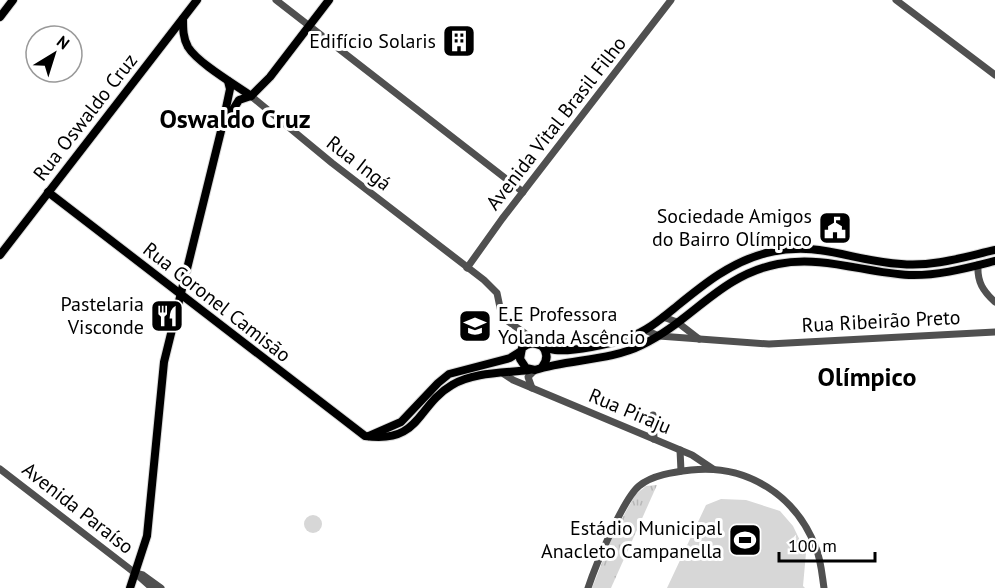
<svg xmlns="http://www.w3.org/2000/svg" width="995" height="588" viewBox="0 0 995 588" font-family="'PT Sans',sans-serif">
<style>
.grass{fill:#d7d7d7}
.park{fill:url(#park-tufts)}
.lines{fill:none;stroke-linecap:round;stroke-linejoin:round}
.major-casing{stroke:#dbdbdb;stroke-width:10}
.minor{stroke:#505050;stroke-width:7}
.major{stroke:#000;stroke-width:8}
.labels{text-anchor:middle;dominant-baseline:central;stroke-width:6;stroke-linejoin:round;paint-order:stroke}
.poi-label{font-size:20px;fill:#000;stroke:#fff;text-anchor:end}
.street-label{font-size:20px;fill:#000;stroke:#fff}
.district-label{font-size:26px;font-weight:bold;fill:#000;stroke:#fff}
</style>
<defs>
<pattern id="park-tufts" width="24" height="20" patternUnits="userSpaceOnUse" patternTransform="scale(1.5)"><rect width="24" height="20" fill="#d7d7d7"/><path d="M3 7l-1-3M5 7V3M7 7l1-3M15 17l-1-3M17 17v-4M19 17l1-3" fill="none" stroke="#b7b7b7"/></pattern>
</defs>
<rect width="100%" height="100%" fill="#fff"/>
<g class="grass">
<polygon points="721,499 746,500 780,511 793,526 806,553 803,586 805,588 667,588 706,505"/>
<circle cx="313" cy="524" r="9"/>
</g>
<polygon class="park" points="657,485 611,588 592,588 613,535 635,495 646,486"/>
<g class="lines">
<g class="major-casing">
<g id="major">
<polyline points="0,17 13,0"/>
<path d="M183 19C183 29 183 38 188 47 198 63 234 84 251 96"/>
<polyline points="251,96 270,77 329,0"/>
<polyline points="227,119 239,100 251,96"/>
<path d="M48 192 365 436C421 444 416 406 452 385 473 372 505 373 529 370"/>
<path d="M995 250C964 257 933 267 901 264 850 261 820 240 766 253 731 262 704 284 677 306 661 319 646 332 627 338 611 344 572 352 555 350 542 349 534 337 522 348L520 359 526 368 535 370C569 359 610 361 642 345 692 321 720 275 778 264 822 255 866 273 909 275 938 276 967 268 995 261"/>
<polyline points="0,255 197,0"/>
<path d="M542 367C548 360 548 353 542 346"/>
<polyline points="369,436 401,422 438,383 449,374 510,358 521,351"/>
<polyline points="130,588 147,536 164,362 222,127 230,89 228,81"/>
</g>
</g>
<g class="minor">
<polyline points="276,0 523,192"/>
<polyline points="896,0 995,75"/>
<polyline points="251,96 332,163 484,280 497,293 502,317 540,344"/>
<path d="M978 265C977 282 983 291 995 302"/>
<polyline points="467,268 502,219 671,0"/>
<polyline points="663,317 677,322 699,339"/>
<polyline points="645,330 659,336 769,344 995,332"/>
<polyline points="504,374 513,380 692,455 713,469"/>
<polyline points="532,388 528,377 535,370"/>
<polyline points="653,415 654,439"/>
<polyline points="680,450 681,471"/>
<polyline points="0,469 135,573 152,588"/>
<polyline points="135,573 143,575 161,588"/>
<path d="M588 588C595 567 623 499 639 486 652 475 674 472 691 470 747 464 796 495 816 548 821 560 822 575 824 588"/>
</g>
<use href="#major" class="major"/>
</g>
<defs>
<g id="building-square" transform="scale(1.725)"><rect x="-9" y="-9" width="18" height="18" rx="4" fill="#000" stroke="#fff"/><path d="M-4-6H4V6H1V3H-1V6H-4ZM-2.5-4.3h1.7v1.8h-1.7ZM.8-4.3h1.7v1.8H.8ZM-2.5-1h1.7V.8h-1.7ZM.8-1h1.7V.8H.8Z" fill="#fff"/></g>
<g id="civic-square" transform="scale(1.725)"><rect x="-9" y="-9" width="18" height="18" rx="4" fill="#000" stroke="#fff"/><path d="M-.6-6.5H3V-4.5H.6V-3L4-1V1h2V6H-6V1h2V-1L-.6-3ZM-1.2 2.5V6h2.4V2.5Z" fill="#fff"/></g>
<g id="restaurant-square" transform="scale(1.725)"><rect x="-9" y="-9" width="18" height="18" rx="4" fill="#000" stroke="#fff"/><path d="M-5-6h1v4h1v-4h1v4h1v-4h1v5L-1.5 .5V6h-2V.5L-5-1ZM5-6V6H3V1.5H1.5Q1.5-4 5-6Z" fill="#fff"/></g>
<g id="school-square" transform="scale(1.725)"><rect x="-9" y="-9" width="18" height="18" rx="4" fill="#000" stroke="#fff"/><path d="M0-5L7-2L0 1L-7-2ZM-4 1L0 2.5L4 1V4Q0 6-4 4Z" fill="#fff"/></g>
<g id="stadium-square" transform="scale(1.725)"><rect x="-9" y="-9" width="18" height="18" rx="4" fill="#000" stroke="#fff"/><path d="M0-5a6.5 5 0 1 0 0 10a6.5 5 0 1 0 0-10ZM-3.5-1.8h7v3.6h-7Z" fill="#fff"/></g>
</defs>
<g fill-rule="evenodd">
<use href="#building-square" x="459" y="41"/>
<use href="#civic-square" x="835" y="228"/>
<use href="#restaurant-square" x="167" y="316"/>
<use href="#school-square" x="475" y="326"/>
<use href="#stadium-square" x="745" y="540"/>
</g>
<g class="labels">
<g class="poi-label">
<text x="436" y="41">Edifício Solaris</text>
<text x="812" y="216">Sociedade Amigos<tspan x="812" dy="23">do Bairro Olímpico</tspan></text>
<text x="144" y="304">Pastelaria<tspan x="144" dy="23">Visconde</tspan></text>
<text x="498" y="314" text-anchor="start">E.E Professora<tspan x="498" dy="23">Yolanda Ascêncio</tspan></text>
<text x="722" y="528">Estádio Municipal<tspan x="722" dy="23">Anacleto Campanella</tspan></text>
</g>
<g class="street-label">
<text transform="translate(85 117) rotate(-52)">Rua Oswaldo Cruz</text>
<text transform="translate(556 123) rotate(-52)">Avenida Vital Brasil Filho</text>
<text transform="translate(359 163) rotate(38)">Rua Ingá</text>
<text transform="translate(217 302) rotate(38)">Rua Coronel Camisão</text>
<text transform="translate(881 321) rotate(-3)">Rua Ribeirão Preto</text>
<text transform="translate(630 411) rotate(23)">Rua Piraju</text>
<text transform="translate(78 508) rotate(38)">Avenida Paraíso</text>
</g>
<g class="district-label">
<text x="235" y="118">Oswaldo Cruz</text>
<text x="867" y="376">Olímpico</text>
</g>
</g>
<g transform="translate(54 54) rotate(38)"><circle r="28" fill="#ffffff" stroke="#999999" stroke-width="1.5"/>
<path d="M0-4.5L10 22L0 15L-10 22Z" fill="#000000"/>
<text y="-9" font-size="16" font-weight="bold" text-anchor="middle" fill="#000000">N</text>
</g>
<path d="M779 552v9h96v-9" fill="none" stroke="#000000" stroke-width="3"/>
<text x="788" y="552" font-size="18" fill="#000000" stroke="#ffffff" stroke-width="4.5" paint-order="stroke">100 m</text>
</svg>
